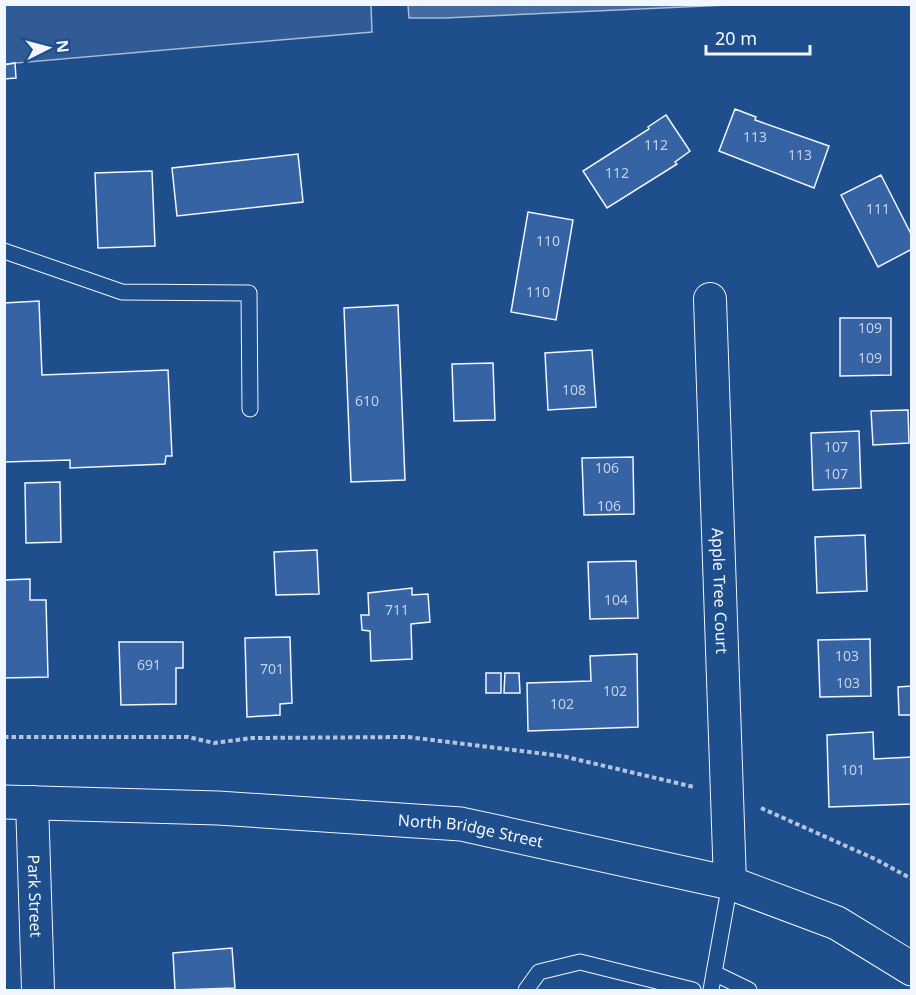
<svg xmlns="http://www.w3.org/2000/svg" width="916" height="995" viewBox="0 0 916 995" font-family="'Noto Sans',sans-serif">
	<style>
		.built { fill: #305b95; stroke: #a8bbd7; stroke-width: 1.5 }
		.water { fill: #446ba0; stroke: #a8bbd7; stroke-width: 1.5 }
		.building { fill: #3563a3; stroke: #f2f6ff; stroke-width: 1.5 }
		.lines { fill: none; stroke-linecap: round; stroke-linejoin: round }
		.lane-casing { stroke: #f2f6ff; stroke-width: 17 }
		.street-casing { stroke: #f2f6ff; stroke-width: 34 }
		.highway-casing { stroke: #f2f6ff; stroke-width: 35 }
		.path { stroke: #b3c4dc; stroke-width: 4; stroke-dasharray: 4.5 3; stroke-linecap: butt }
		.lane { stroke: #1f4e8c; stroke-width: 15 }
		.street { stroke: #1f4e8c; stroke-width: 32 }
		.highway { stroke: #1f4e8c; stroke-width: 33 }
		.labels { text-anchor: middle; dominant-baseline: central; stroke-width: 4.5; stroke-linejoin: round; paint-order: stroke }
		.number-label { font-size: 14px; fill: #c3d1e8 }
		.street-label { font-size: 16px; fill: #f2f6ff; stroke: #1f4e8c }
	</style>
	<rect width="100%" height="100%" fill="#1f4e8c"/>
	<path class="built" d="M 5,4 L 371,5 L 372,32 L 5,64 Z"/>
	<path class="water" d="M 408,5 L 408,4 L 727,5 L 445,18 L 409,18 Z"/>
	<path class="building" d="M 15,63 L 16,78 L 4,79 L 4,65 Z
		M 735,109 L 756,117 L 755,120 L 829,146 L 814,188 L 719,151 Z
		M 666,115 L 690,151 L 675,162 L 677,164 L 607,208 L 583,171 L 649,129 L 648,127 Z
		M 298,154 L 303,202 L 177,216 L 172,168 Z
		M 152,171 L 155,246 L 98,248 L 95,173 Z
		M 881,175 L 912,236 L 912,249 L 878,267 L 841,195 Z
		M 528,212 L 573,220 L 556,320 L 511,312 Z
		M 39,301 L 42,375 L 168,370 L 172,456 L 166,456 L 165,464 L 70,468 L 70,460 L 4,462 L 4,303 Z
		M 398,305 L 405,480 L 351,482 L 344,308 Z
		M 840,318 L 891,318 L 891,375 L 840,376 Z
		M 592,350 L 596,407 L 548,410 L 545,353 Z
		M 493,363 L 495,420 L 454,421 L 452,364 Z
		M 908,410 L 909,443 L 873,445 L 871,411 Z
		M 859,431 L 861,488 L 813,490 L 811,433 Z
		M 633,457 L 634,514 L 584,515 L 582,458 Z
		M 60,482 L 61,542 L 26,543 L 25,483 Z
		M 865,535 L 867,591 L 817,593 L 815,537 Z
		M 317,550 L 319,594 L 276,595 L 274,552 Z
		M 636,561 L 638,618 L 590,619 L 588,562 Z
		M 30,579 L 30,600 L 46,600 L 48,677 L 4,678 L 4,580 Z
		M 412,588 L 412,595 L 428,594 L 430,622 L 411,624 L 412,659 L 371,661 L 370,631 L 362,630 L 361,615 L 369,615 L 368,593 Z
		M 290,637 L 292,703 L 280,704 L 280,715 L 247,717 L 245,638 Z
		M 870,639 L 871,696 L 820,697 L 818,640 Z
		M 119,642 L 183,642 L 183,668 L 176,668 L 176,704 L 121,705 Z
		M 637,654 L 638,727 L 528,731 L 527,683 L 591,681 L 590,656 Z
		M 486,673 L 501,673 L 501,693 L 486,693 Z
		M 505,673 L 519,673 L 520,693 L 504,693 Z
		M 912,686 L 912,715 L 899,715 L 898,687 Z
		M 873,732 L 874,759 L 912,757 L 912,804 L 829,807 L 827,735 Z
		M 232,948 L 235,988 L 175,990 L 173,953 Z"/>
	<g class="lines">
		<defs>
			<path id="lane" d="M 4,251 L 122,292 L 249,293 L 250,409
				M 714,973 L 749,990
				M 526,990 L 539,972 L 580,962 L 693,990
				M 711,990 L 730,883"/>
			<g id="street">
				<path id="s1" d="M 710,299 L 730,883"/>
				<path id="s2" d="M 32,802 L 38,990"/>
			</g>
			<g id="highway">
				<path id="s3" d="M 4,802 L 218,808 L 461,824 L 730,883 L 837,923 L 912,969"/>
			</g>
		</defs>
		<use href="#lane" class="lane-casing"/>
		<use href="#street" class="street-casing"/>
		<use href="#highway" class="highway-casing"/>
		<path class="path" d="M 4,737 L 188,737 L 214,743 L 252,738 L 408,737 L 562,756 L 694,787
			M 761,808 L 875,859 L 912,879"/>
		<use href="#lane" class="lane"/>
		<use href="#street" class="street"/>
		<use href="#highway" class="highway"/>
	</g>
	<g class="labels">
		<g class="number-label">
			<text x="755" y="136">113</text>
			<text x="656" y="144">112</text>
			<text x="800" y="154">113</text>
			<text x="617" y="172">112</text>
			<text x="878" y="208">111</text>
			<text x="548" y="240">110</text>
			<text x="538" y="291">110</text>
			<text x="870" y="327">109</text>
			<text x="870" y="357">109</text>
			<text x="574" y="389">108</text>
			<text x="367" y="400">610</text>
			<text x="836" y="446">107</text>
			<text x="607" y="467">106</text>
			<text x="836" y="473">107</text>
			<text x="609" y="505">106</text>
			<text x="616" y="599">104</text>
			<text x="397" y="609">711</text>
			<text x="847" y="655">103</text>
			<text x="149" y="664">691</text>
			<text x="272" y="668">701</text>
			<text x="848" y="682">103</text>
			<text x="615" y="690">102</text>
			<text x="562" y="703">102</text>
			<text x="853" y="769">101</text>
		</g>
		<g class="street-label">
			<text stroke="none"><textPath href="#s1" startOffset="292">Apple Tree Court</textPath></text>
			<text stroke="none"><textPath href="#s3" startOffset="468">North Bridge Street</textPath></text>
			<text stroke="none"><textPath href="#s2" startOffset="94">Park Street</textPath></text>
		</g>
	</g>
	<rect width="916" height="995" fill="none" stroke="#f2f6ff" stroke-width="12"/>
	<g transform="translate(48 48) rotate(84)" stroke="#1f4e8c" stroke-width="4.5" paint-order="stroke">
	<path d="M0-4.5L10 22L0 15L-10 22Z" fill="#f2f6ff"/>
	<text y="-9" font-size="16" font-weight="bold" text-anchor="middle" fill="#f2f6ff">N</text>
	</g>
	<path d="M706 45v9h104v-9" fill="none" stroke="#f2f6ff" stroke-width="3"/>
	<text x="715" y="45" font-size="18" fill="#f2f6ff" stroke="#1f4e8c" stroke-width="4.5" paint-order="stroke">20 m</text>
</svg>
